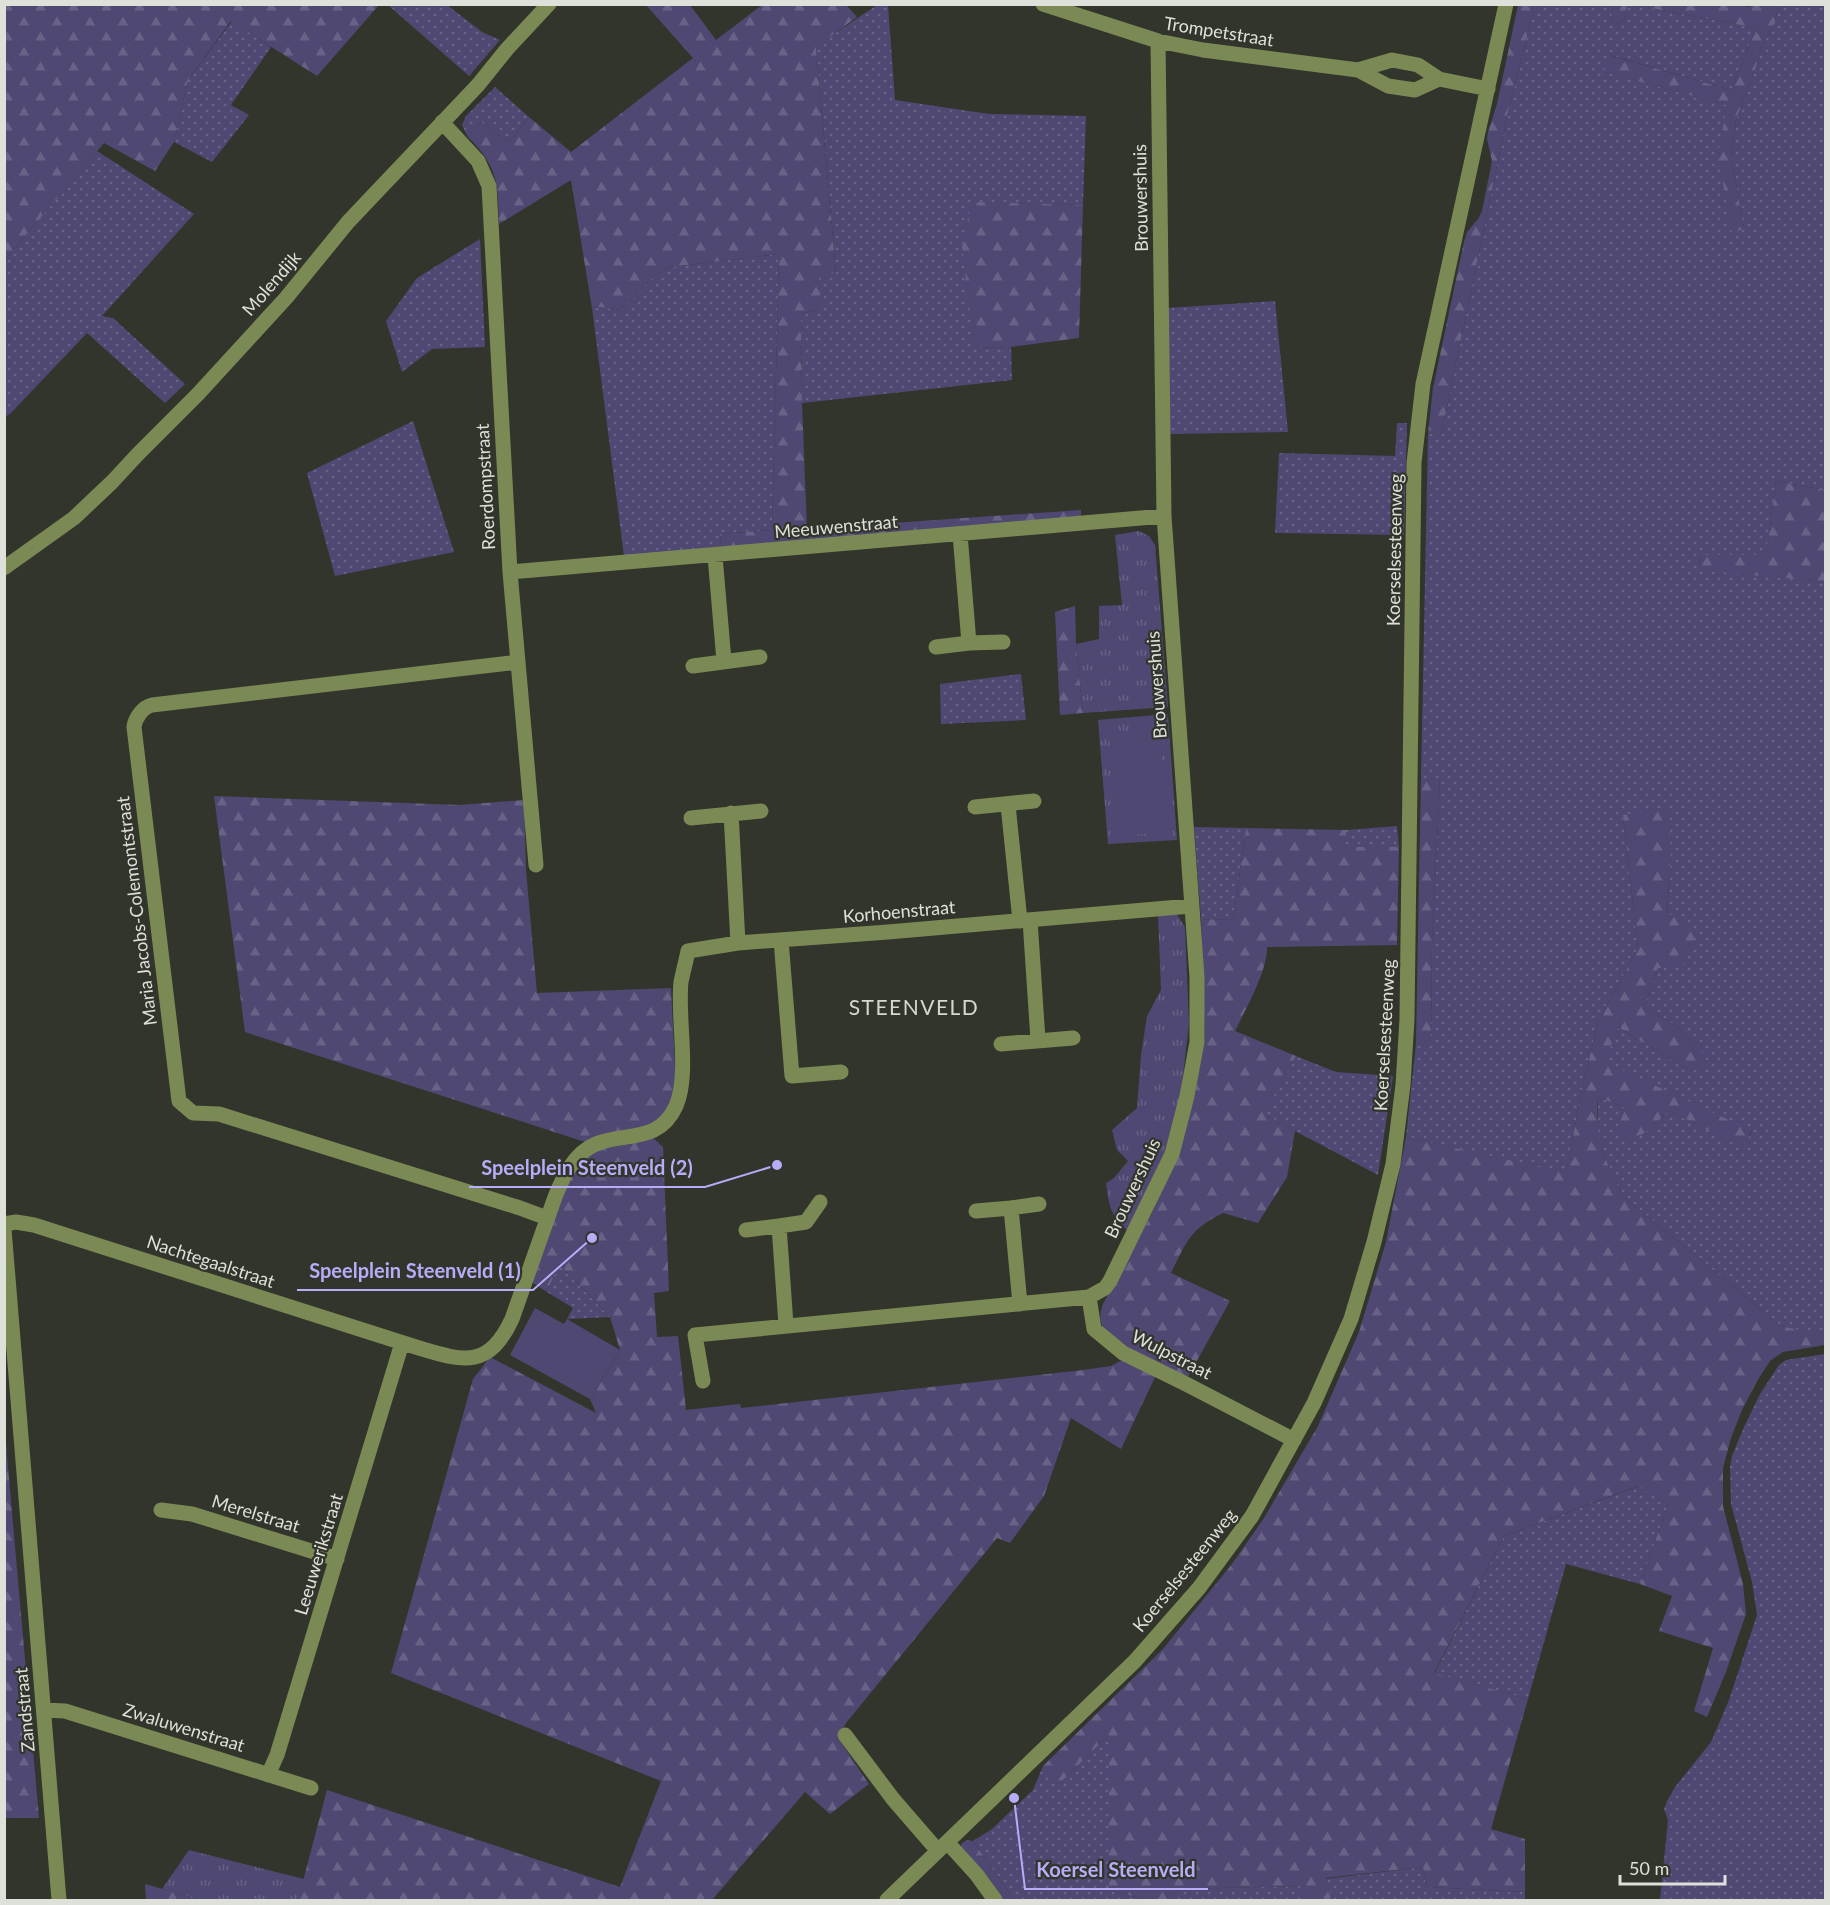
<svg xmlns="http://www.w3.org/2000/svg" width="1830" height="1905" viewBox="0 0 1830 1905" font-family="Lato,sans-serif">
	<style>
		.grass { fill: url(#grass-dots) }
		.forest { fill: url(#forest-firs) }
		.park { fill: url(#park-tufts) }
		.pitch { fill: #4e4873 }
		.lines { fill: none; stroke-linecap: round; stroke-linejoin: round }
		.minor { stroke: #7b8a54; stroke-width: 15 }
		.labels { text-anchor: middle; dominant-baseline: central; stroke-width: 4.5; stroke-linejoin: round; paint-order: stroke }
		.street-label { font-size: 18px; fill: #dee0da; stroke: #32352c }
		.quarter-label { font-size: 21px; letter-spacing: 1.5px; fill: #d4d8cd; stroke: #32352c }
		.leader { fill: none; stroke: #b6acf8; stroke-width: 2 }
		.callout-dot { fill: #b6acf8; stroke: #32352c; stroke-width: 2 }
		.callout-label { font-size: 20px; text-anchor: middle; font-weight: bold; fill: #b6acf8; stroke: #32352c; stroke-width: 4.5; stroke-linejoin: round; paint-order: stroke }
	</style>
	<defs>
		<pattern id="grass-dots" width="8" height="8" patternUnits="userSpaceOnUse" patternTransform="scale(1.5)"><rect width="8" height="8" fill="#4e4873"/><path d="M2 2h.1M6 6h.1" fill="none" stroke="#676286" stroke-width="1.8" stroke-linecap="round"/></pattern>
		<pattern id="forest-firs" width="22" height="20" patternUnits="userSpaceOnUse" patternTransform="scale(1.5)"><rect width="22" height="20" fill="#4e4873"/><path d="M5 1l3.5 6h-7zM16 11l3.5 6h-7z" fill="#676286"/></pattern>
		<pattern id="park-tufts" width="24" height="20" patternUnits="userSpaceOnUse" patternTransform="scale(1.5)"><rect width="24" height="20" fill="#4e4873"/><path d="M3 7l-1-3M5 7V3M7 7l1-3M15 17l-1-3M17 17v-4M19 17l1-3" fill="none" stroke="#676286"/></pattern>
	</defs>
	<rect width="100%" height="100%" fill="#32352c"/>
	<path class="grass" d="M 388,5 L 447,5 L 482,32 L 500,40 L 469,76 Z
		M 877,5 L 888,5 L 895,100 L 989,114 L 1086,116 L 1083,205 L 971,203 L 974,348 L 1011,347 L 1012,380 L 802,403 L 801,313 L 821,310 L 818,274 L 836,272 L 816,46 Z
		M 1535,5 L 1613,5 L 1611,22 L 1623,23 L 1627,5 L 1635,5 L 1756,28 L 1731,90 L 1610,55 L 1605,72 L 1728,105 L 1718,156 L 1744,229 L 1731,156 L 1736,120 L 1756,67 L 1762,45 L 1775,23 L 1778,5 L 1825,5 L 1825,490 L 1776,481 L 1766,556 L 1700,555 L 1699,569 L 1825,582 L 1825,1333 L 1813,1334 L 1781,1326 L 1623,1196 L 1612,1175 L 1598,1137 L 1598,1097 L 1626,1108 L 1650,1130 L 1668,1110 L 1742,1146 L 1752,1132 L 1604,1062 L 1618,1027 L 1682,1066 L 1693,1071 L 1697,1046 L 1675,1025 L 1644,1008 L 1658,968 L 1667,914 L 1671,859 L 1623,815 L 1638,948 L 1598,1022 L 1582,1089 L 1566,1174 L 1406,1137 L 1416,1043 L 1431,1043 L 1432,944 L 1440,778 L 1421,778 L 1428,433 L 1441,436 L 1508,112 Z
		M 232,21 L 271,47 L 231,105 L 249,115 L 212,162 L 174,142 L 188,80 Z
		M 495,87 L 529,117 L 509,142 L 481,122 L 468,137 L 462,125 L 466,116 Z
		M 97,151 L 194,214 L 102,316 L 113,318 L 185,384 L 165,403 L 87,333 L 11,413 L 5,417 L 5,260 Z
		M 480,239 L 485,347 L 432,349 L 402,372 L 386,321 L 417,278 Z
		M 779,254 L 772,530 L 720,534 L 721,547 L 624,556 L 592,308 L 600,307 L 621,310 L 655,275 L 671,267 Z
		M 1275,301 L 1288,432 L 1170,434 L 1167,308 Z
		M 413,421 L 454,552 L 335,576 L 307,473 Z
		M 1397,423 L 1407,423 L 1404,535 L 1275,533 L 1279,453 L 1395,456 Z
		M 1021,674 L 1026,720 L 941,724 L 940,684 Z
		M 1397,826 L 1399,847 L 1346,847 L 1346,830 Z
		M 1194,827 L 1246,828 L 1233,920 L 1201,919 Z
		M 1296,1056 L 1336,1072 L 1393,1076 L 1378,1175 L 1263,1114 Z
		M 559,1264 L 610,1317 L 567,1319 L 573,1308 L 547,1292 Z
		M 1825,1354 L 1825,1900 L 1660,1900 L 1668,1820 L 1664,1809 L 1667,1801 L 1675,1787 L 1711,1742 L 1729,1700 L 1757,1615 L 1752,1582 L 1731,1504 L 1730,1467 L 1732,1456 L 1744,1427 L 1760,1394 L 1779,1365 L 1786,1360 Z
		M 1639,1486 L 1668,1505 L 1640,1584 L 1566,1564 L 1528,1699 L 1434,1674 L 1504,1536 Z
		M 1109,1735 L 1109,1890 L 1148,1900 L 1014,1900 L 973,1841 L 992,1829 L 1033,1790 L 1043,1766 L 1059,1784 Z
		M 1423,1867 L 1426,1887 L 1525,1892 L 1525,1900 L 1331,1900 L 1325,1879 Z
		M 1301,1886 L 1307,1900 L 1166,1900 L 1180,1889 Z"/>
	<path class="forest" d="M 5,4 L 379,4 L 379,5 L 317,76 L 231,21 L 188,80 L 174,142 L 155,171 L 104,143 L 5,260 Z
		M 1733,4 L 1750,7 L 1751,5 L 1778,5 L 1775,23 L 1762,45 L 1756,67 L 1736,120 L 1731,156 L 1744,229 L 1732,233 L 1718,156 L 1727,105 L 1604,72 L 1609,55 L 1731,90 L 1756,28 L 1635,5 Z
		M 646,5 L 690,5 L 716,40 L 762,5 L 846,5 L 857,17 L 816,47 L 836,273 L 818,275 L 822,310 L 801,313 L 802,403 L 807,529 L 1081,510 L 1081,518 L 721,547 L 720,534 L 772,530 L 779,254 L 671,267 L 655,275 L 621,310 L 600,307 L 592,308 L 571,180 L 499,224 C 498,184 498,166 468,137 L 481,122 L 509,142 L 529,117 L 571,152 L 693,58 Z
		M 1518,5 L 1535,5 L 1508,112 L 1441,436 L 1428,433 L 1433,388 L 1464,242 L 1467,232 L 1478,219 L 1482,211 L 1492,161 L 1487,139 L 1488,132 L 1497,104 Z
		M 1613,5 L 1627,5 L 1623,23 L 1611,22 Z
		M 971,202 L 1083,205 L 1079,338 L 1011,347 L 974,348 L 962,247 Z
		M 1776,481 L 1825,490 L 1825,582 L 1699,570 L 1700,555 L 1766,555 Z
		M 1075,606 L 1076,644 L 1083,713 L 1060,715 L 1055,612 Z
		M 1421,778 L 1440,778 L 1432,944 L 1431,1043 L 1416,1043 Z
		M 214,796 L 459,805 L 524,800 L 526,870 L 537,993 L 671,988 L 676,1085 C 673,1098 669,1110 659,1119 C 647,1131 603,1138 585,1142 L 245,1032 Z
		M 1669,808 L 1671,859 L 1667,913 C 1673,916 1684,918 1689,923 C 1702,935 1687,956 1681,968 L 1658,968 L 1644,1008 L 1675,1025 L 1697,1046 L 1710,1065 L 1693,1071 L 1682,1066 L 1618,1027 L 1605,1062 L 1752,1131 L 1742,1147 L 1668,1110 L 1650,1130 L 1630,1140 L 1623,1137 L 1617,1128 L 1626,1108 L 1598,1097 C 1595,1136 1605,1162 1623,1196 L 1781,1326 L 1813,1333 L 1826,1333 L 1825,1345 L 1783,1352 L 1770,1361 L 1757,1381 L 1742,1410 L 1731,1438 L 1723,1468 L 1723,1506 L 1743,1584 L 1746,1614 L 1726,1672 L 1707,1717 L 1694,1711 L 1713,1648 L 1659,1631 L 1672,1596 L 1640,1584 L 1668,1505 L 1638,1486 L 1504,1536 L 1434,1673 L 1528,1699 L 1491,1829 L 1525,1839 L 1525,1892 L 1426,1887 L 1423,1867 L 1326,1878 L 1331,1900 L 1307,1900 L 1300,1886 L 1180,1889 L 1166,1900 L 1148,1900 L 1109,1890 L 1109,1735 L 1058,1785 L 1043,1766 L 1163,1649 L 1232,1564 L 1264,1518 L 1318,1426 L 1359,1332 L 1386,1242 L 1406,1137 L 1566,1173 L 1582,1089 L 1598,1022 L 1638,948 L 1623,815 Z
		M 1246,828 L 1346,830 L 1346,847 L 1399,847 L 1397,945 L 1267,947 C 1268,969 1246,1009 1235,1031 L 1296,1056 L 1264,1114 L 1295,1131 L 1287,1177 L 1258,1223 L 1223,1213 C 1189,1230 1187,1241 1171,1273 L 1230,1301 L 1188,1377 C 1169,1368 1112,1344 1103,1327 C 1099,1320 1100,1312 1103,1304 L 1151,1215 L 1164,1185 L 1194,1099 L 1205,1038 L 1201,919 L 1233,920 Z
		M 651,1136 L 663,1147 L 669,1291 L 654,1293 L 657,1337 L 678,1336 L 686,1410 L 740,1404 L 741,1408 L 1083,1370 L 1111,1366 L 1124,1359 L 1156,1375 L 1121,1449 L 1071,1418 L 1044,1496 L 1010,1543 L 997,1538 L 846,1723 L 838,1738 L 869,1784 L 830,1814 L 805,1792 L 712,1900 L 298,1900 L 327,1790 L 620,1887 L 661,1781 L 391,1673 L 473,1379 L 490,1357 L 596,1413 L 590,1399 L 620,1350 L 610,1317 L 559,1264 L 547,1292 L 530,1281 L 573,1169 L 596,1150 Z
		M 5,1433 L 39,1818 L 5,1818 Z
		M 967,1840 L 973,1841 L 1014,1900 L 1003,1900 L 986,1874 L 961,1849 L 961,1844 Z
		M 145,1884 L 201,1900 L 146,1900 Z"/>
	<path class="park" d="M 1139,531 L 1149,536 L 1155,545 L 1168,707 L 1083,713 L 1076,644 L 1099,639 L 1099,606 L 1122,605 L 1115,535 Z
		M 1168,714 L 1177,840 L 1108,844 L 1098,720 Z
		M 1176,913 L 1185,927 L 1189,1024 L 1181,1092 L 1164,1154 L 1127,1230 C 1110,1215 1109,1205 1106,1183 L 1114,1178 L 1128,1161 L 1117,1150 L 1112,1130 L 1137,1108 L 1141,1055 L 1147,1016 L 1161,990 L 1158,916 Z
		M 189,1850 L 304,1879 L 298,1900 L 201,1900 L 162,1889 Z"/>
	<path class="pitch" d="M 1160,729 L 1167,832 L 1117,836 L 1109,733 Z
		M 535,1308 L 564,1324 L 567,1319 L 620,1350 L 590,1399 L 510,1355 Z"/>
	<g class="lines">
		<path class="minor" d="M 1043,4 L 1158,41 L 1203,50 L 1358,70 L 1388,86 L 1415,90 L 1439,79
			M 1358,70 L 1392,60 L 1418,65 L 1439,79 L 1488,89
			M 442,122 L 478,161 L 489,186 L 510,572 L 536,865
			M 960,534 L 969,643 L 1003,642
			M 715,556 L 724,661
			M 4,568 L 74,518 L 112,482 L 138,454 L 198,394 L 286,298 L 348,222 L 478,85 L 507,49 L 549,4
			M 510,572 L 1164,516
			M 936,647 L 969,643
			M 518,662 L 152,705 C 143,707 135,718 134,727 L 179,1101 L 193,1113 L 219,1114 L 520,1208 L 547,1218
			M 693,666 L 760,657
			M 1008,805 L 1020,921
			M 975,807 L 1034,801
			M 731,813 L 738,943
			M 691,818 L 761,811
			M 1030,920 L 1038,1040
			M 781,940 L 792,1076 L 841,1072
			M 1001,1044 L 1073,1038
			M 1011,1208 L 1039,1204
			M 976,1211 L 1011,1208 L 1020,1304
			M 4,1224 L 16,1222 L 34,1225 L 419,1348 C 465,1362 489,1368 512,1319 L 555,1197 C 563,1177 574,1153 596,1144 C 624,1132 659,1144 676,1106 C 690,1074 677,1018 681,982 C 683,972 686,961 688,951 L 738,943 L 888,932 L 1191,906
			M 779,1226 L 806,1222 L 820,1202
			M 4,1229 L 59,1900
			M 746,1230 L 779,1226 L 786,1325
			M 1089,1297 L 1105,1288 L 1110,1281 L 1172,1154 L 1187,1096 L 1197,1042 L 1197,977 L 1164,516 L 1158,41
			M 703,1381 L 695,1335 L 1089,1297 L 1094,1329 L 1123,1353 L 1184,1383 L 1294,1440
			M 161,1510 L 192,1514 L 337,1559
			M 44,1710 L 65,1711 L 311,1788
			M 845,1735 L 893,1799 L 938,1851
			M 268,1775 L 277,1755 L 402,1343
			M 947,1842 L 977,1875 L 995,1900
			M 887,1900 L 1135,1661 L 1199,1588 L 1252,1516 L 1314,1403 L 1351,1319 L 1374,1242 L 1393,1164 L 1403,1085 L 1407,1019 L 1414,463 L 1423,384 L 1506,4"/>
	</g>
	<g class="labels">
		<g class="street-label">
			<text transform="translate(1219 31) rotate(9)">Trompetstraat</text>
			<text transform="translate(1140 198) rotate(-91)">Brouwershuis</text>
			<text transform="translate(271 283) rotate(-49)">Molendijk</text>
			<text transform="translate(485 487) rotate(-93)">Roerdompstraat</text>
			<text transform="translate(836 526) rotate(-5)">Meeuwenstraat</text>
			<text transform="translate(1394 550) rotate(-89)">Koerselsesteenweg</text>
			<text transform="translate(1156 685) rotate(-94)">Brouwershuis</text>
			<text transform="translate(136 911) rotate(-97)">Maria Jacobs-Colemontstraat</text>
			<text transform="translate(899 911) rotate(-5)">Korhoenstraat</text>
			<text transform="translate(1384 1035) rotate(-87)">Koerselsesteenweg</text>
			<text transform="translate(1132 1188) rotate(-65)">Brouwershuis</text>
			<text transform="translate(211 1261) rotate(18)">Nachtegaalstraat</text>
			<text transform="translate(1172 1354) rotate(27)">Wulpstraat</text>
			<text transform="translate(256 1513) rotate(17)">Merelstraat</text>
			<text transform="translate(318 1554) rotate(-73)">Leeuwerikstraat</text>
			<text transform="translate(1184 1570) rotate(-51)">Koerselsesteenweg</text>
			<text transform="translate(24 1710) rotate(-95)">Zandstraat</text>
			<text transform="translate(184 1727) rotate(17)">Zwaluwenstraat</text>
		</g>
		<g class="quarter-label">
			<text x="914" y="1006">STEENVELD</text>
		</g>
	</g>
	<path class="leader" d="M777 1165L705 1187H469M592 1238L533 1290H297M1014 1798L1025 1889H1208"/>
	<g class="callout-dot">
		<circle cx="777" cy="1165" r="6"/>
		<circle cx="592" cy="1238" r="6"/>
		<circle cx="1014" cy="1798" r="6"/>
	</g>
	<g class="callout-label">
		<text x="587" y="1175">Speelplein Steenveld (2)</text>
		<text x="415" y="1278">Speelplein Steenveld (1)</text>
		<text x="1116" y="1877">Koersel Steenveld</text>
	</g>
	<rect width="1830" height="1905" fill="none" stroke="#dee0da" stroke-width="12"/>
	<path d="M1620 1875v9h105v-9" fill="none" stroke="#dee0da" stroke-width="3"/>
	<text x="1629" y="1875" font-size="18" fill="#dee0da" stroke="#32352c" stroke-width="4.5" paint-order="stroke">50 m</text>
</svg>
